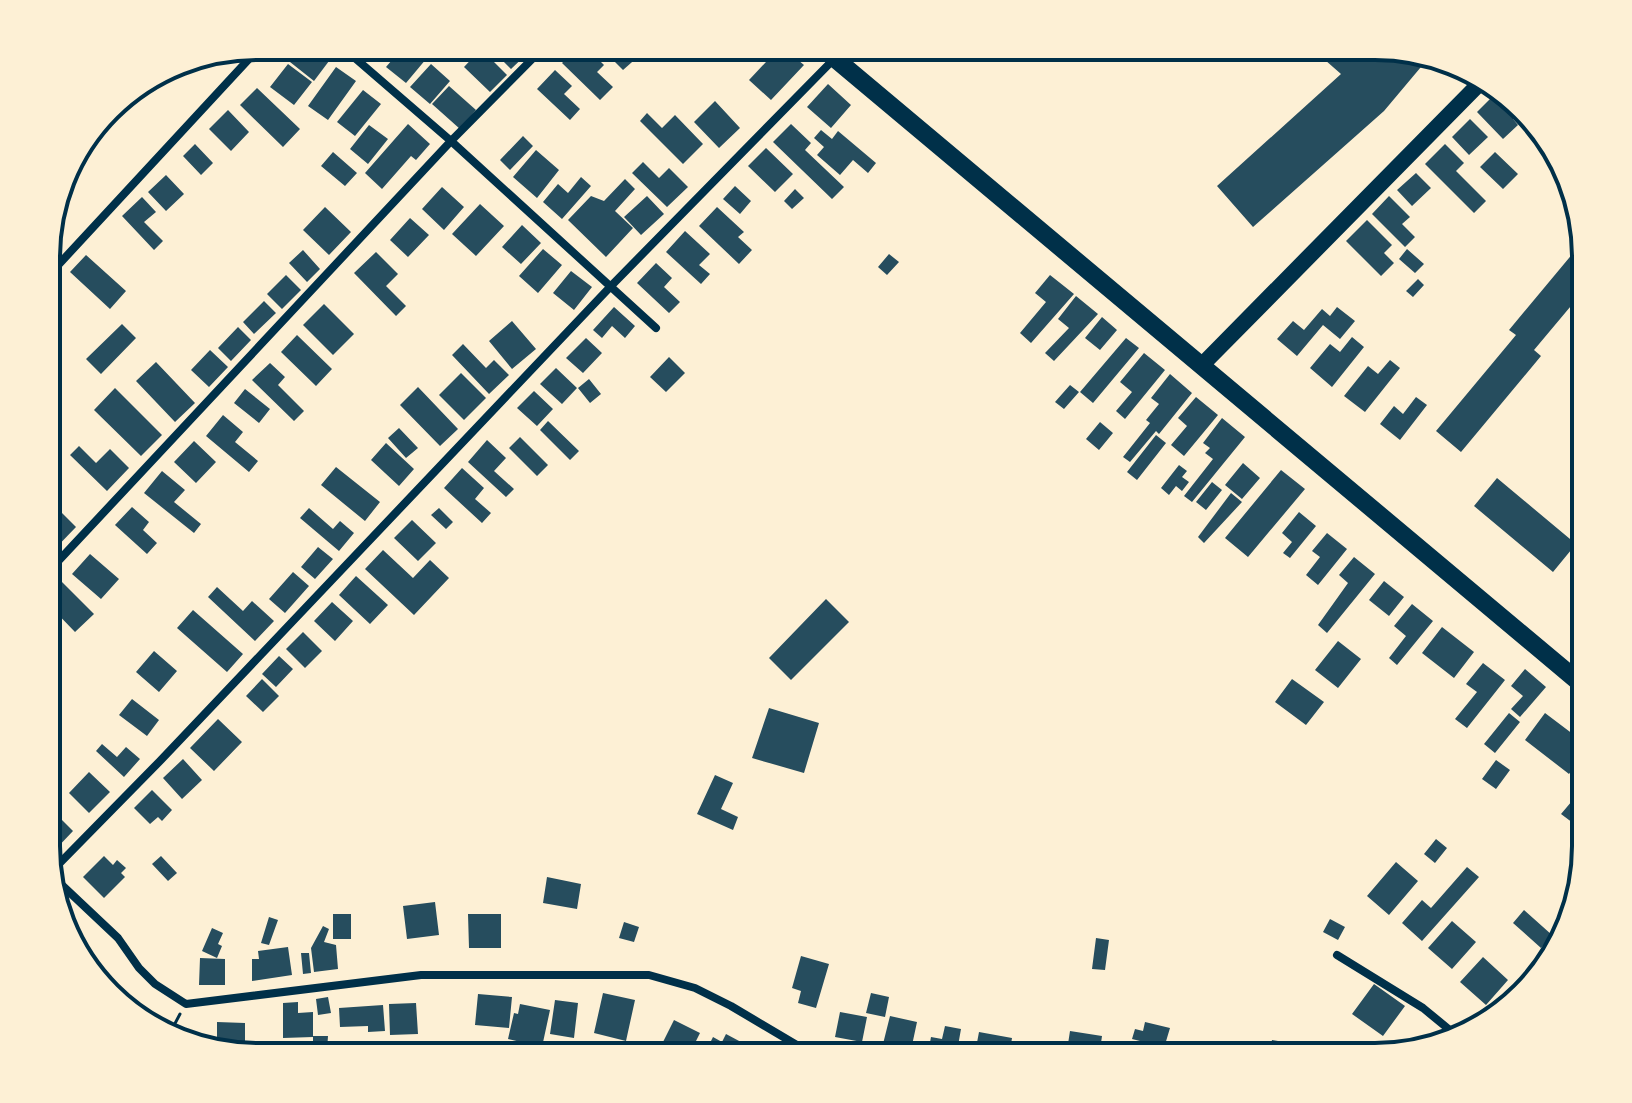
<svg xmlns="http://www.w3.org/2000/svg" width="1632" height="1103" viewBox="0 0 1632 1103" font-family="Montserrat,sans-serif">
	<style>
		.building { fill: #264d5e }
		.lines { fill: none; stroke-linecap: round; stroke-linejoin: round }
		.path { stroke: #003049; stroke-width: 3 }
		.minor { stroke: #003049; stroke-width: 8 }
		.secondary { stroke: #003049; stroke-width: 16 }
		.trunk { stroke: #003049; stroke-width: 18 }
		.rim { fill: none; stroke: #003049; stroke-width: 4 }
	</style>
	<rect width="100%" height="100%" fill="#fdf0d5"/>
	<path class="building" d="M 303,46 L 317,46 L 332,57 L 314,81 L 290,62 Z
		M 364,46 L 394,46 L 381,61 Z
		M 404,46 L 437,46 L 406,83 L 386,67 Z
		M 502,46 L 529,46 L 532,49 L 511,69 L 495,53 Z
		M 579,46 L 585,46 L 604,65 L 597,72 L 613,87 L 600,100 L 562,63 Z
		M 599,46 L 631,46 L 640,55 L 623,70 Z
		M 738,46 L 761,46 L 747,61 L 734,50 Z
		M 781,46 L 804,65 L 771,100 L 749,80 Z
		M 1309,46 L 1376,46 L 1426,61 L 1384,111 L 1253,227 L 1217,186 L 1341,74 Z
		M 481,49 L 507,75 L 490,92 L 464,67 Z
		M 288,64 L 312,82 L 294,105 L 270,87 Z
		M 431,64 L 450,81 L 430,104 L 410,87 Z
		M 336,67 L 356,81 L 328,120 L 308,106 Z
		M 555,70 L 572,86 L 564,94 L 580,109 L 570,120 L 537,89 Z
		M 828,84 L 851,105 L 831,128 L 807,107 Z
		M 449,86 L 476,110 L 460,129 L 432,104 Z
		M 257,88 L 300,129 L 283,147 L 240,105 Z
		M 363,90 L 381,104 L 355,136 L 337,122 Z
		M 1496,93 L 1517,115 L 1513,119 L 1518,125 L 1503,139 L 1477,112 Z
		M 715,101 L 740,128 L 719,148 L 694,122 Z
		M 228,110 L 249,132 L 231,151 L 209,129 Z
		M 647,113 L 662,128 L 675,115 L 703,144 L 683,164 L 640,121 Z
		M 1470,119 L 1488,137 L 1469,155 L 1452,137 Z
		M 408,124 L 430,144 L 416,160 L 411,156 L 382,189 L 365,173 Z
		M 791,124 L 811,143 L 805,150 L 844,187 L 832,199 L 773,142 Z
		M 369,125 L 388,139 L 368,164 L 350,149 Z
		M 821,130 L 832,139 L 838,131 L 876,163 L 868,173 L 853,160 L 840,175 L 817,155 L 824,147 L 814,138 Z
		M 523,136 L 533,146 L 510,170 L 500,160 Z
		M 195,144 L 213,163 L 201,175 L 183,156 Z
		M 1445,144 L 1464,163 L 1456,171 L 1486,201 L 1474,213 L 1425,164 Z
		M 766,148 L 793,174 L 775,192 L 748,166 Z
		M 536,150 L 559,170 L 537,198 L 513,177 Z
		M 333,152 L 357,173 L 345,186 L 321,166 Z
		M 1495,152 L 1518,174 L 1503,189 L 1480,167 Z
		M 643,162 L 659,178 L 669,168 L 688,187 L 667,207 L 632,173 Z
		M 1416,173 L 1431,188 L 1412,206 L 1397,190 Z
		M 166,175 L 184,194 L 166,211 L 148,192 Z
		M 581,177 L 591,186 L 562,219 L 543,202 L 558,184 L 568,193 Z
		M 625,179 L 635,189 L 615,211 L 633,228 L 606,257 L 568,220 L 591,196 L 604,201 Z
		M 735,186 L 751,201 L 740,214 L 723,199 Z
		M 442,187 L 464,207 L 444,230 L 422,209 Z
		M 795,189 L 804,198 L 792,209 L 784,201 Z
		M 647,196 L 664,214 L 641,235 L 624,217 Z
		M 1389,196 L 1410,217 L 1402,224 L 1415,237 L 1405,247 L 1372,214 Z
		M 142,197 L 156,212 L 144,222 L 163,241 L 154,250 L 122,216 Z
		M 480,204 L 504,226 L 476,256 L 452,234 Z
		M 325,207 L 351,232 L 329,255 L 303,230 Z
		M 717,207 L 744,232 L 738,237 L 752,250 L 739,264 L 699,226 Z
		M 410,218 L 429,235 L 408,257 L 390,240 Z
		M 1367,220 L 1392,245 L 1384,253 L 1394,263 L 1381,276 L 1346,241 Z
		M 522,225 L 541,243 L 521,264 L 502,247 Z
		M 685,231 L 710,254 L 699,265 L 710,274 L 701,284 L 666,252 Z
		M 1584,240 L 1586,288 L 1534,350 L 1541,356 L 1461,452 L 1436,431 L 1516,335 L 1509,330 Z
		M 543,249 L 562,265 L 538,293 L 519,276 Z
		M 1407,249 L 1424,264 L 1415,273 L 1399,259 Z
		M 303,250 L 320,269 L 307,282 L 289,263 Z
		M 376,252 L 398,274 L 386,286 L 406,306 L 396,316 L 354,273 Z
		M 889,254 L 899,262 L 887,275 L 878,267 Z
		M 86,255 L 126,291 L 110,309 L 70,272 Z
		M 656,263 L 672,278 L 664,287 L 680,302 L 669,313 L 637,283 Z
		M 571,271 L 592,287 L 574,310 L 553,293 Z
		M 286,275 L 301,290 L 282,309 L 267,294 Z
		M 1050,275 L 1074,294 L 1031,343 L 1020,333 L 1046,302 L 1035,293 Z
		M 1418,279 L 1424,285 L 1413,297 L 1406,291 Z
		M 1076,296 L 1098,314 L 1054,361 L 1045,353 L 1069,328 L 1058,319 Z
		M 264,301 L 276,313 L 254,334 L 243,322 Z
		M 324,304 L 354,334 L 333,355 L 303,325 Z
		M 614,307 L 635,326 L 625,338 L 612,326 L 602,338 L 593,330 Z
		M 1337,307 L 1355,321 L 1340,339 L 1323,325 L 1297,356 L 1277,339 L 1293,321 L 1304,330 L 1322,309 L 1330,316 Z
		M 1102,317 L 1117,330 L 1100,350 L 1085,338 Z
		M 512,321 L 536,349 L 512,369 L 489,341 Z
		M 122,324 L 136,338 L 101,374 L 86,359 Z
		M 238,327 L 251,340 L 231,361 L 218,348 Z
		M 297,335 L 332,369 L 316,386 L 281,352 Z
		M 1352,337 L 1364,347 L 1332,387 L 1310,368 L 1330,344 L 1340,352 Z
		M 586,338 L 602,353 L 583,373 L 566,358 Z
		M 1126,338 L 1139,348 L 1093,403 L 1080,392 Z
		M 463,344 L 486,368 L 494,360 L 509,375 L 489,394 L 452,355 Z
		M 210,350 L 228,367 L 209,387 L 191,370 Z
		M 1144,353 L 1165,370 L 1125,419 L 1116,411 L 1132,392 L 1120,382 Z
		M 669,357 L 685,373 L 666,392 L 650,377 Z
		M 1390,360 L 1400,368 L 1365,412 L 1344,396 L 1368,366 L 1378,374 Z
		M 156,362 L 195,403 L 175,422 L 136,381 Z
		M 270,363 L 285,377 L 278,385 L 304,411 L 294,421 L 252,380 Z
		M 556,368 L 577,388 L 562,404 L 540,384 Z
		M 461,373 L 486,398 L 464,420 L 439,395 Z
		M 1170,374 L 1192,393 L 1159,434 L 1156,431 L 1130,462 L 1123,457 L 1150,423 L 1146,420 L 1159,404 L 1151,398 Z
		M 589,379 L 601,394 L 590,403 L 578,388 Z
		M 1070,385 L 1079,392 L 1064,409 L 1055,402 Z
		M 418,387 L 458,429 L 440,446 L 400,405 Z
		M 115,388 L 162,435 L 141,456 L 94,410 Z
		M 245,389 L 270,409 L 259,423 L 234,403 Z
		M 534,391 L 553,409 L 537,426 L 517,408 Z
		M 1196,397 L 1218,415 L 1184,456 L 1171,445 L 1187,426 L 1178,418 Z
		M 1416,397 L 1427,405 L 1400,440 L 1380,424 L 1394,406 L 1403,414 Z
		M 223,415 L 243,432 L 235,442 L 258,461 L 249,472 L 206,436 Z
		M 1222,418 L 1245,437 L 1192,502 L 1184,496 L 1213,459 L 1205,453 L 1210,448 L 1203,443 Z
		M 548,421 L 579,451 L 570,460 L 540,430 Z
		M 1100,422 L 1113,433 L 1099,450 L 1086,439 Z
		M 399,428 L 418,448 L 406,458 L 388,438 Z
		M 1156,435 L 1166,443 L 1137,480 L 1127,472 Z
		M 520,437 L 548,465 L 537,476 L 509,448 Z
		M 487,440 L 506,458 L 494,471 L 514,489 L 506,497 L 468,462 Z
		M 194,441 L 216,462 L 196,483 L 174,462 Z
		M 386,443 L 414,469 L 399,486 L 371,460 Z
		M 79,446 L 96,463 L 110,449 L 129,468 L 107,491 L 70,455 Z
		M 1243,463 L 1260,478 L 1242,499 L 1225,485 Z
		M 1179,465 L 1187,471 L 1182,477 L 1189,482 L 1182,491 L 1176,486 L 1169,495 L 1161,488 Z
		M 336,467 L 380,502 L 365,521 L 321,485 Z
		M 462,468 L 484,488 L 475,499 L 491,513 L 482,523 L 444,488 Z
		M 1281,470 L 1305,489 L 1248,557 L 1225,538 Z
		M 162,471 L 185,490 L 174,502 L 201,524 L 194,533 L 144,493 Z
		M 1497,478 L 1576,544 L 1553,572 L 1474,506 Z
		M 1212,482 L 1222,490 L 1206,510 L 1196,502 Z
		M 1231,493 L 1242,502 L 1204,543 L 1198,537 Z
		M 54,505 L 76,527 L 48,556 L 48,512 Z
		M 132,507 L 149,522 L 143,530 L 157,543 L 147,554 L 115,525 Z
		M 309,508 L 333,529 L 340,521 L 354,533 L 339,551 L 300,518 Z
		M 439,508 L 453,522 L 446,529 L 431,515 Z
		M 1299,512 L 1316,526 L 1290,558 L 1283,553 L 1292,542 L 1282,533 Z
		M 412,520 L 436,543 L 418,561 L 394,538 Z
		M 1327,533 L 1347,549 L 1318,585 L 1306,575 L 1320,557 L 1312,551 Z
		M 318,547 L 333,559 L 315,579 L 301,567 Z
		M 383,550 L 413,578 L 430,560 L 449,578 L 414,615 L 365,569 Z
		M 90,554 L 119,579 L 101,599 L 72,574 Z
		M 1354,557 L 1375,574 L 1327,633 L 1318,625 L 1348,583 L 1339,575 Z
		M 293,572 L 309,586 L 285,613 L 269,599 Z
		M 356,576 L 388,605 L 370,624 L 339,595 Z
		M 1384,581 L 1404,597 L 1389,616 L 1369,600 Z
		M 62,582 L 94,614 L 75,632 L 48,604 L 48,596 Z
		M 217,587 L 243,611 L 252,601 L 274,621 L 255,641 L 208,597 Z
		M 826,599 L 849,622 L 791,680 L 769,658 Z
		M 332,602 L 353,621 L 335,641 L 314,621 Z
		M 1412,604 L 1433,621 L 1397,665 L 1389,658 L 1406,636 L 1394,626 Z
		M 193,610 L 243,654 L 227,672 L 177,628 Z
		M 1442,627 L 1474,652 L 1454,678 L 1422,653 Z
		M 303,632 L 322,651 L 305,668 L 286,649 Z
		M 48,634 L 61,648 L 48,661 Z
		M 1338,641 L 1361,659 L 1338,688 L 1315,670 Z
		M 154,651 L 177,671 L 159,692 L 136,672 Z
		M 279,656 L 293,669 L 276,687 L 262,674 Z
		M 1483,663 L 1505,680 L 1467,728 L 1455,719 L 1477,692 L 1466,684 Z
		M 1525,669 L 1546,687 L 1520,717 L 1511,709 L 1523,696 L 1511,686 Z
		M 262,679 L 279,696 L 263,712 L 246,696 Z
		M 1292,679 L 1324,702 L 1306,725 L 1275,702 Z
		M 132,699 L 159,720 L 147,736 L 119,715 Z
		M 769,708 L 819,723 L 804,773 L 752,758 Z
		M 1509,713 L 1520,722 L 1495,753 L 1484,744 Z
		M 1545,713 L 1586,744 L 1586,752 L 1569,774 L 1525,740 Z
		M 218,719 L 242,742 L 214,771 L 190,748 Z
		M 102,744 L 117,757 L 126,747 L 140,759 L 124,777 L 96,751 Z
		M 183,759 L 202,780 L 182,799 L 163,778 Z
		M 1496,760 L 1510,770 L 1496,789 L 1482,779 Z
		M 89,772 L 110,792 L 89,813 L 69,793 Z
		M 715,775 L 733,783 L 721,809 L 738,817 L 733,830 L 697,814 Z
		M 1583,788 L 1586,790 L 1586,807 L 1573,823 L 1561,814 Z
		M 152,790 L 172,810 L 162,821 L 158,817 L 150,824 L 134,808 Z
		M 53,811 L 73,831 L 54,851 L 48,844 L 48,816 Z
		M 1436,839 L 1447,848 L 1435,863 L 1424,854 Z
		M 104,856 L 113,865 L 117,860 L 126,868 L 121,873 L 125,877 L 104,898 L 83,877 Z
		M 161,856 L 177,873 L 168,881 L 152,864 Z
		M 1396,862 L 1418,881 L 1389,915 L 1367,896 Z
		M 1467,867 L 1479,877 L 1422,941 L 1402,923 L 1422,900 L 1431,908 Z
		M 547,877 L 581,884 L 577,909 L 543,903 Z
		M 435,902 L 439,935 L 407,939 L 403,906 Z
		M 1524,910 L 1552,935 L 1541,948 L 1513,923 Z
		M 333,914 L 351,914 L 351,939 L 333,939 Z
		M 468,914 L 501,914 L 501,948 L 469,948 Z
		M 269,917 L 278,920 L 269,945 L 261,943 Z
		M 1330,919 L 1345,927 L 1338,940 L 1323,932 Z
		M 1452,921 L 1476,942 L 1452,969 L 1428,948 Z
		M 624,922 L 639,927 L 634,942 L 619,938 Z
		M 323,926 L 329,929 L 324,942 L 336,945 L 338,969 L 314,972 L 311,948 Z
		M 212,928 L 223,933 L 218,944 L 222,946 L 217,958 L 202,951 Z
		M 1096,938 L 1109,940 L 1105,970 L 1092,969 Z
		M 288,947 L 292,975 L 252,981 L 252,959 L 259,959 L 258,951 Z
		M 77,950 L 100,967 L 95,974 L 75,953 Z
		M 301,953 L 309,953 L 311,973 L 303,974 Z
		M 801,956 L 829,964 L 816,1008 L 798,1003 L 801,991 L 792,988 Z
		M 1483,957 L 1508,980 L 1486,1005 L 1460,982 Z
		M 200,958 L 225,959 L 225,985 L 199,985 Z
		M 1374,984 L 1405,1006 L 1383,1036 L 1352,1014 Z
		M 603,993 L 635,1000 L 626,1041 L 594,1033 Z
		M 871,993 L 889,997 L 885,1017 L 866,1013 Z
		M 128,994 L 154,1018 L 148,1024 L 139,1021 L 121,1001 Z
		M 478,994 L 512,997 L 509,1028 L 475,1025 Z
		M 328,997 L 331,1013 L 318,1015 L 316,999 Z
		M 555,1000 L 578,1003 L 574,1038 L 550,1034 Z
		M 298,1002 L 298,1013 L 313,1012 L 313,1036 L 328,1036 L 327,1050 L 313,1050 L 313,1037 L 283,1038 L 283,1003 Z
		M 416,1003 L 418,1034 L 390,1035 L 389,1004 Z
		M 520,1004 L 550,1010 L 542,1047 L 508,1039 L 514,1013 L 518,1014 Z
		M 383,1005 L 385,1031 L 368,1032 L 368,1026 L 340,1027 L 339,1008 Z
		M 840,1012 L 867,1017 L 862,1042 L 835,1037 Z
		M 890,1016 L 917,1022 L 911,1050 L 883,1044 Z
		M 674,1020 L 700,1033 L 688,1057 L 669,1057 L 670,1055 L 659,1050 Z
		M 217,1022 L 245,1023 L 245,1052 L 217,1045 Z
		M 1145,1022 L 1170,1028 L 1164,1048 L 1150,1044 L 1147,1057 L 1136,1057 L 1140,1041 L 1132,1039 L 1135,1029 L 1143,1031 Z
		M 945,1026 L 961,1029 L 956,1057 L 928,1053 L 931,1037 L 942,1039 Z
		M 1070,1031 L 1102,1036 L 1099,1057 L 1066,1057 Z
		M 979,1032 L 1012,1038 L 1009,1057 L 980,1057 L 982,1049 L 976,1048 Z
		M 726,1034 L 741,1042 L 737,1049 L 751,1057 L 703,1057 L 713,1037 L 722,1042 Z
		M 1272,1040 L 1284,1042 L 1281,1057 L 1268,1057 Z
		M 1177,1042 L 1196,1046 L 1194,1057 L 1174,1057 Z
		M 1027,1045 L 1055,1050 L 1053,1057 L 1025,1057 Z"/>
	<g class="lines">
		<path class="path" d="M 171,1031 L 180,1014"/>
		<path class="minor" d="M 341,46 L 451,141 L 656,328
			M 48,276 L 261,46
			M 48,572 L 451,141 L 545,46
			M 48,872 L 118,938 L 139,968 L 155,984 L 186,1004 L 421,975 L 649,975 L 695,988 L 731,1006 L 817,1057
			M 50,873 L 159,762 L 612,285 L 834,59
			M 1337,955 L 1423,1008 L 1457,1036"/>
		<path class="secondary" d="M 1201,366 L 1484,79"/>
		<path class="trunk" d="M 820,46 L 1586,688"/>
	</g>
	<path d="M0 0H1632V1103H0ZM257 60H1375A197 197 0 0 1 1572 257V846A197 197 0 0 1 1375 1043H257A197 197 0 0 1 60 846V257A197 197 0 0 1 257 60Z" fill="#fdf0d5" fill-rule="evenodd"/>
	<path class="rim" d="M257 60H1375A197 197 0 0 1 1572 257V846A197 197 0 0 1 1375 1043H257A197 197 0 0 1 60 846V257A197 197 0 0 1 257 60Z"/>
</svg>
